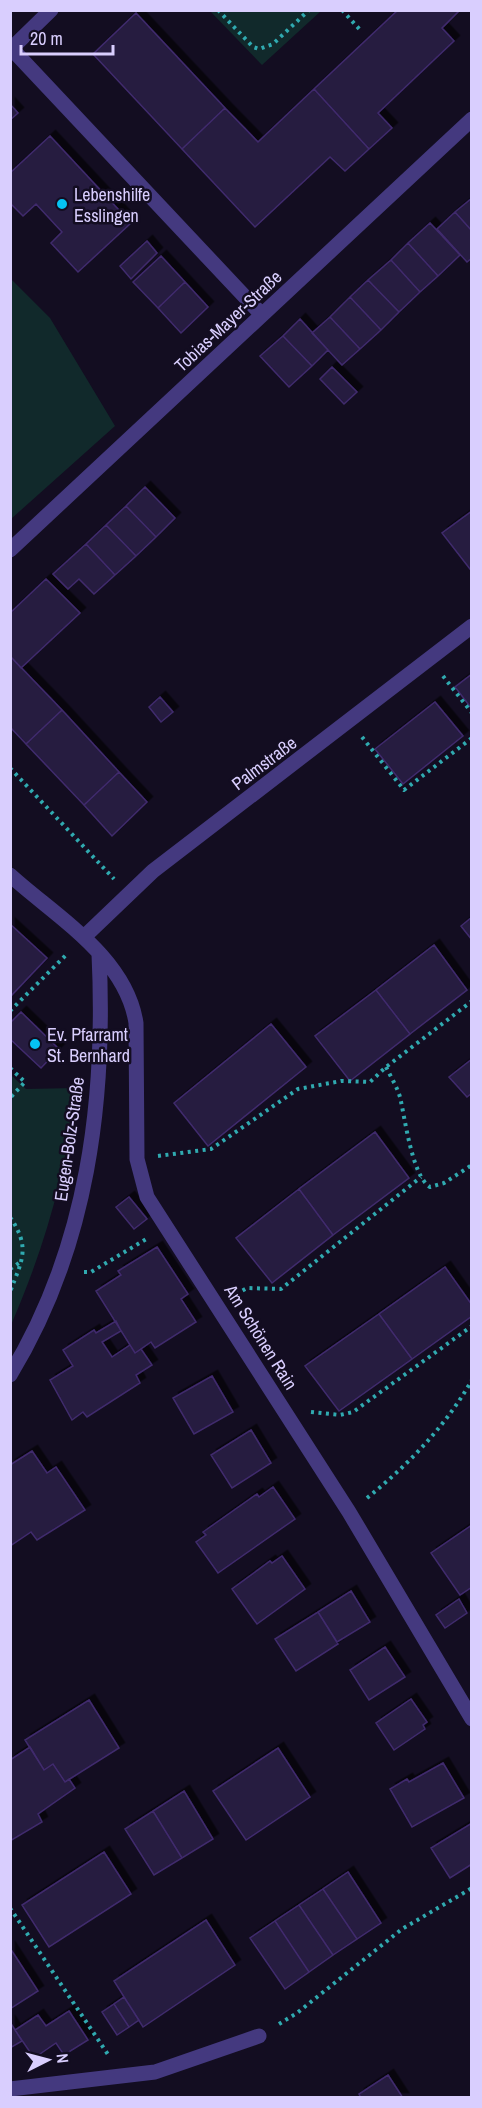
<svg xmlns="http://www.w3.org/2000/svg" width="482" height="2108" viewBox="0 0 482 2108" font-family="'Archivo Narrow',sans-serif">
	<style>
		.green { fill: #11292b }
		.building { fill: #261a41; stroke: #402c6d; stroke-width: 1.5; filter: url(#shadow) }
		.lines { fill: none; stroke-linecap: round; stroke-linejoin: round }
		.path { stroke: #30aab0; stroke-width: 4; stroke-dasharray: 3 4.5; stroke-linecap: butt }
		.minor { stroke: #44397f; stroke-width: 15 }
		.poi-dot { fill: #05c2f3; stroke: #130d21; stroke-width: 2 }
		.labels { text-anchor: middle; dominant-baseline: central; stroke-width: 5; stroke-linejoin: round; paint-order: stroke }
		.poi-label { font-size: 18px; fill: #d9cefe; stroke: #130d21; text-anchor: start }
		.street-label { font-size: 18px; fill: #d9cefe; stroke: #130d21 }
	</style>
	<defs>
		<filter id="shadow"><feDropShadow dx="5.5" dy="-5.5" stdDeviation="0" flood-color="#0009"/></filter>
	</defs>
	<rect width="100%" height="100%" fill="#130d21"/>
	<path class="green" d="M 210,11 L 321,11 L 262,65 Z
		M 11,279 L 50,318 L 115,426 L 11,519 Z
		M 11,1075 L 26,1089 L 76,1088 C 67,1171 44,1249 11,1325 Z"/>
	<path class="building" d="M 398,10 L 460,10 L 442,28 L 454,41 L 378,113 L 392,128 L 369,149 L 314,89 Z
		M 136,13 L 225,108 L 182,149 L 93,54 Z
		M 314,89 L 369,149 L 345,171 L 330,157 L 255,227 L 182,149 L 225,108 L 258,142 Z
		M 10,104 L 18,113 L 10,120 Z
		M 50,136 L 131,223 L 78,272 L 51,243 L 62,232 L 36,204 L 23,216 L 10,203 L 10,173 Z
		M 472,198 L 472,231 L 455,212 Z
		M 455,212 L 472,231 L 472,258 L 467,262 L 437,229 Z
		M 430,223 L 460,255 L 438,276 L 408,243 Z
		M 147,241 L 157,253 L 131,279 L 120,266 Z
		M 408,243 L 438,276 L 420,292 L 391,260 Z
		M 161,256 L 185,282 L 158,308 L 133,282 Z
		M 391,260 L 420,292 L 399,312 L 368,280 Z
		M 368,280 L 399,312 L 381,330 L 350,297 Z
		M 185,282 L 208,307 L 181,333 L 158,308 Z
		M 350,297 L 381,330 L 360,349 L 330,317 Z
		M 330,317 L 360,349 L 342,365 L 312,333 Z
		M 300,319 L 328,350 L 312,366 L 283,336 Z
		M 283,336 L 312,366 L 289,387 L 260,356 Z
		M 332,367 L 357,392 L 344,404 L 320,379 Z
		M 145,487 L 175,518 L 156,537 L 126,506 Z
		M 126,506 L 156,537 L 136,556 L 106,525 Z
		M 472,511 L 472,568 L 470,569 L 442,533 Z
		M 106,525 L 136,556 L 115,575 L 86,544 Z
		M 86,544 L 115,575 L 94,594 L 79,579 L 68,589 L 53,574 Z
		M 46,579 L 80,613 L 21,668 L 10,656 L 10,613 Z
		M 10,656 L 62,710 L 26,744 L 10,727 Z
		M 472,674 L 472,709 L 455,687 Z
		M 160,697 L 173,712 L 161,722 L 149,707 Z
		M 435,702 L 463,736 L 403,784 L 375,749 Z
		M 62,710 L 119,772 L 84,805 L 26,744 Z
		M 119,772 L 147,802 L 112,836 L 84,805 Z
		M 472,917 L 472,940 L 461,926 Z
		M 10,924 L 47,958 L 10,997 Z
		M 434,945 L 467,990 L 410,1034 L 376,990 Z
		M 376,990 L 410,1034 L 350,1081 L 315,1036 Z
		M 21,1012 L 59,1049 L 41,1068 L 10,1039 L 10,1023 Z
		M 271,1024 L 306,1067 L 208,1146 L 174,1103 Z
		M 472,1059 L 472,1093 L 467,1097 L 449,1077 Z
		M 375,1132 L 409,1178 L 333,1235 L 299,1189 Z
		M 299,1189 L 333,1235 L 272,1283 L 236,1238 Z
		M 129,1197 L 147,1219 L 134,1229 L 116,1207 Z
		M 157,1247 L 188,1294 L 181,1299 L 196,1322 L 155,1348 L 151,1342 L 135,1353 L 96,1291 L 121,1275 L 118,1271 Z
		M 445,1267 L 472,1305 L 472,1316 L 412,1359 L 379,1314 Z
		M 379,1314 L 412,1359 L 339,1411 L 305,1366 Z
		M 116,1321 L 121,1331 L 102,1342 L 112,1357 L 130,1345 L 135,1353 L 141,1349 L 152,1365 L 136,1375 L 140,1383 L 87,1417 L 83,1412 L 72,1420 L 50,1380 L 73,1366 L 63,1350 L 94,1330 L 96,1333 Z
		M 212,1376 L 233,1412 L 194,1434 L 173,1398 Z
		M 251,1430 L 271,1463 L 232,1488 L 211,1455 Z
		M 32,1451 L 47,1473 L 56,1467 L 85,1510 L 37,1540 L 31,1532 L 10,1546 L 10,1465 Z
		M 273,1487 L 295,1519 L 218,1573 L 196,1542 L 206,1535 L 203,1532 L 257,1494 L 259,1497 Z
		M 472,1525 L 472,1587 L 460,1595 L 431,1553 Z
		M 282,1556 L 305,1589 L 257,1624 L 232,1589 L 270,1561 L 272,1563 Z
		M 351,1591 L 370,1622 L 337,1642 L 318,1612 Z
		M 459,1599 L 467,1613 L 445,1628 L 436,1615 Z
		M 318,1612 L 338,1644 L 296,1671 L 275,1639 Z
		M 385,1647 L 405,1677 L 369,1700 L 350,1670 Z
		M 411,1699 L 427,1722 L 423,1725 L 425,1729 L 394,1750 L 376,1723 Z
		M 89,1700 L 119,1748 L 65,1782 L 53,1764 L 44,1770 L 25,1740 Z
		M 30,1747 L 44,1770 L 53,1764 L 65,1782 L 69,1779 L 75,1788 L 38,1814 L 42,1822 L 10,1841 L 10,1760 Z
		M 278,1748 L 310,1797 L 246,1840 L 213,1791 Z
		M 443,1763 L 464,1798 L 412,1827 L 390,1789 L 407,1779 L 409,1782 Z
		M 184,1791 L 213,1839 L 182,1858 L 153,1811 Z
		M 153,1811 L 182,1858 L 154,1875 L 125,1829 Z
		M 472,1823 L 472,1864 L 450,1878 L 431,1848 Z
		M 104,1852 L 131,1894 L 49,1947 L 22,1905 Z
		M 348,1872 L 381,1923 L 357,1939 L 323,1889 Z
		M 323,1889 L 357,1939 L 333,1955 L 299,1905 Z
		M 299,1905 L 333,1955 L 309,1972 L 275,1921 Z
		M 206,1920 L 235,1965 L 143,2027 L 114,1981 Z
		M 275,1921 L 309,1972 L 285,1989 L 250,1938 Z
		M 10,1948 L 38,1991 L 10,2009 Z
		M 124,1997 L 139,2020 L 129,2027 L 114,2004 Z
		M 114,2004 L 129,2027 L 117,2035 L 102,2012 Z
		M 69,2011 L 88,2040 L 64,2055 L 56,2043 L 34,2058 L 15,2030 L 38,2015 L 46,2026 Z
		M 10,2022 L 22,2041 L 10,2048 Z
		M 388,2075 L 403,2098 L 361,2098 L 359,2094 Z"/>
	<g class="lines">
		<path class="path" d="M 218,10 L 253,47 L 259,49 L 273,44 L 309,10
			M 342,10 L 362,32
			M 443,676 L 472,713
			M 362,737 L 404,790 L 472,738
			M 10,768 L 114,879
			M 10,1011 L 67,954
			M 386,1067 C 391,1077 397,1087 400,1097 C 405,1118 412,1176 430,1187 L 444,1183 L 472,1165
			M 10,1068 L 25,1082 L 10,1098
			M 158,1156 L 211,1149 L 298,1089 L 341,1081 L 370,1082 L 386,1067 L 472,1001
			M 10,1217 C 31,1248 22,1260 10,1292
			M 10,1269 L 22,1261
			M 84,1272 L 91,1272 L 148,1238
			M 236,1294 L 247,1288 L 281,1289 L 421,1177
			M 311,1412 L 340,1415 L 353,1412 L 472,1326
			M 367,1498 C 408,1465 445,1427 472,1380
			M 10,1908 L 109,2056
			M 279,2024 L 297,2013 L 402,1929 L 472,1888"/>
		<path class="minor" d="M 10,47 L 262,315
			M 12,48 L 51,10
			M 10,550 L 472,119
			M 10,875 C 55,916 126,957 136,1023 L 137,1159 L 147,1197 L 349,1512 L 472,1719
			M 85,936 L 153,871 L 472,626
			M 10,1375 C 88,1247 106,1100 99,954
			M 10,2089 L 155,2072 L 259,2036"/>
	</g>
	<g class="poi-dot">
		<circle cx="62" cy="204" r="6"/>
		<circle cx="35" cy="1044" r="6"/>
	</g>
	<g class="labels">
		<g class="poi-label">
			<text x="74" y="194">Lebenshilfe<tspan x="74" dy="21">Esslingen</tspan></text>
			<text x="47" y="1034">Ev. Pfarramt<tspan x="47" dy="21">St. Bernhard</tspan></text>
		</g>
		<g class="street-label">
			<text transform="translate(228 321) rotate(-43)">Tobias-Mayer-Straße</text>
			<text transform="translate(264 763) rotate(-37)">Palmstraße</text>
			<text transform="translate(69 1139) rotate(-82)">Eugen-Bolz-Straße</text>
			<text transform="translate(261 1337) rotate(58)">Am Schönen Rain</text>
		</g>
	</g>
	<rect width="482" height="2108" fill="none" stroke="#d9cefe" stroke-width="24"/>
	<g transform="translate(48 2060) rotate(84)" stroke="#130d21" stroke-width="4.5" paint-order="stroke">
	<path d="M0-4.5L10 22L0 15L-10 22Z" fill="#d9cefe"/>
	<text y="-9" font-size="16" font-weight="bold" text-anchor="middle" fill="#d9cefe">N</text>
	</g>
	<path d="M21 45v9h92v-9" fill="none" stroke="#d9cefe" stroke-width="3"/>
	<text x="30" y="45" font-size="18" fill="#d9cefe" stroke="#130d21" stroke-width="4.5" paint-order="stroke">20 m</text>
</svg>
